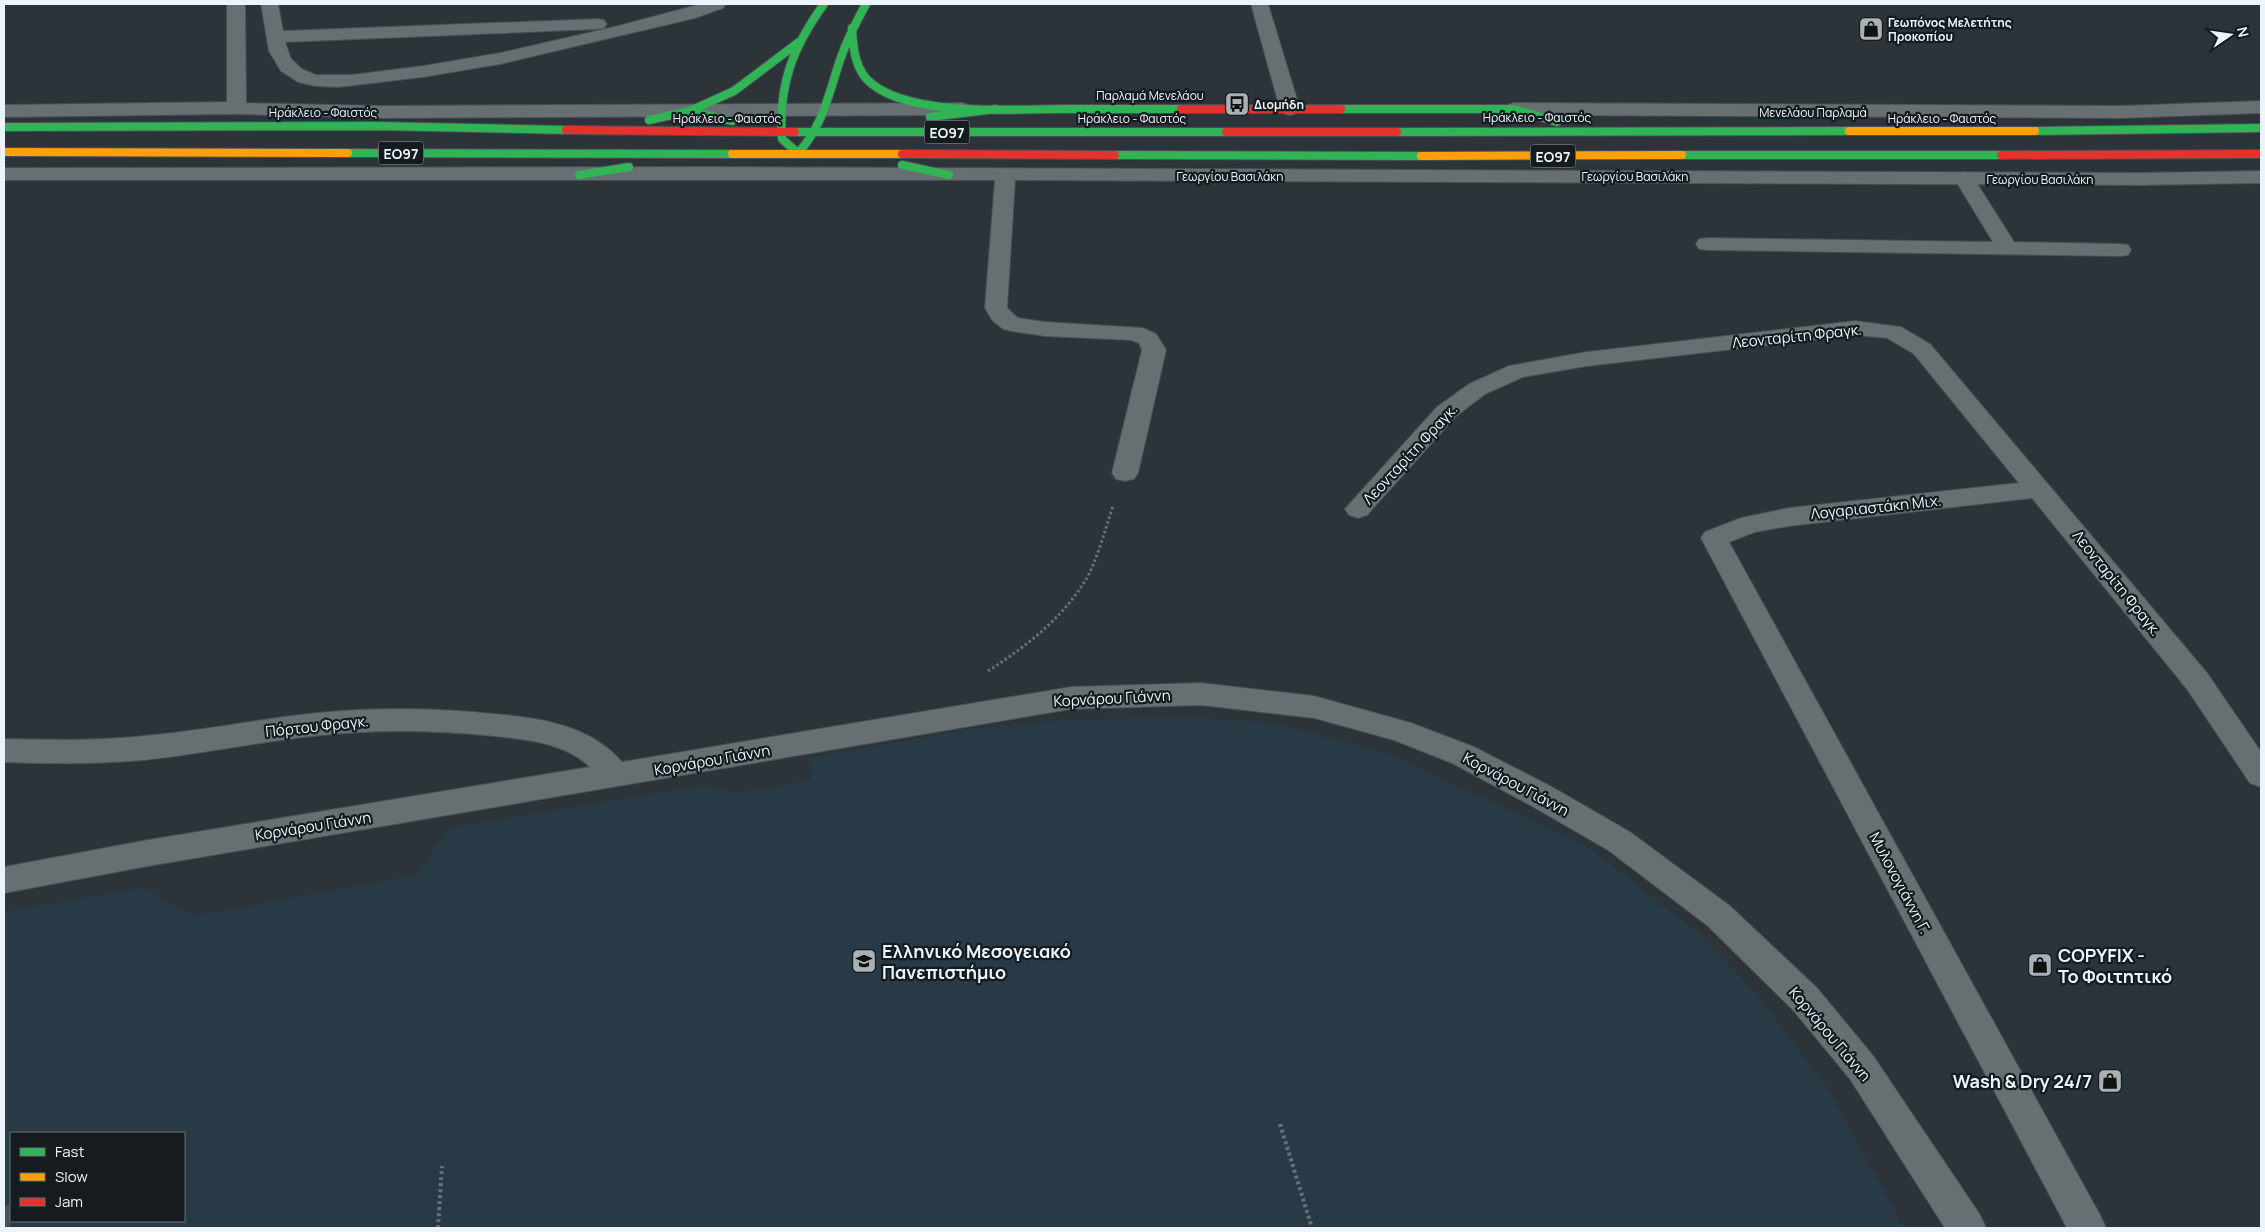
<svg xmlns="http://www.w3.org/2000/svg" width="2265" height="1232" viewBox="0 0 2265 1232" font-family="Manrope,sans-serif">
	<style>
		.built { fill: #283a46; fill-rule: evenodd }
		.building { fill: #4a4f54 }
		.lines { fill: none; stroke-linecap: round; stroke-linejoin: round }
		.lane-casing { stroke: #494f54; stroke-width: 2 }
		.street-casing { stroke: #494f54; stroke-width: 2 }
		.fast-casing { stroke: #494f54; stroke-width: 10 }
		.slow-casing { stroke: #494f54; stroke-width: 10 }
		.jam-casing { stroke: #494f54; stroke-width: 10 }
		.path-far1 { stroke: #6b7075; stroke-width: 3; stroke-dasharray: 2.5 2.5; stroke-linecap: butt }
		.path { stroke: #6b7075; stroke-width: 4; stroke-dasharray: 3 3; stroke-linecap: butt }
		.lane { fill: #686f73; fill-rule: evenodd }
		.street { fill: #686f73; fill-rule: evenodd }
		.fast { stroke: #30b455; stroke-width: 8 }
		.slow { stroke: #ff9f0a; stroke-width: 8 }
		.jam { stroke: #e5322d; stroke-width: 8 }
		.labels { text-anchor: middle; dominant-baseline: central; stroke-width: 4.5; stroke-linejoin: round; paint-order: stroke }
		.far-poi-label { font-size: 12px; font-weight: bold; fill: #ebf4fa; stroke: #151b1f; text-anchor: start }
		.far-street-label { font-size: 12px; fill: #ebf4fa; stroke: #151b1f }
		.shield { fill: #151b1f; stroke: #abb3b8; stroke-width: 1 }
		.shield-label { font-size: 14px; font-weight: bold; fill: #ebf4fa }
		.street-label { font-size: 15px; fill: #ebf4fa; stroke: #151b1f }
		.near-poi-label { font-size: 18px; font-weight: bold; fill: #ebf4fa; stroke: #151b1f; text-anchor: start }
	</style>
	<rect width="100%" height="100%" fill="#2c3439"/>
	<path class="built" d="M 1194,717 L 1281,724 L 1391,755 L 1585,845 L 1696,931 L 1754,991 L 1829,1090 L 1904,1228 L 4,1228 L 4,912 L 144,888 L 195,916 L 416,875 L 450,828 L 707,785 L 733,793 L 812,780 L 808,758 L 970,729 L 1065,720 ZM 11,1133 L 184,1133 L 184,1221 L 11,1221 Z"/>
	<path class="building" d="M 11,1204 L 10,1228 L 4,1228 L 4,1206 Z"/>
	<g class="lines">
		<defs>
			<path id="lane" d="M 261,4 L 278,4 L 283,31 L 598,19 L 604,20 L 607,24 L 604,28 L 598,29 L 285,42 L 291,59 L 302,69 L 316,75 L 351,75 L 423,66 L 500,53 L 614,27 L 701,4 L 726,4 L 723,8 L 695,18 L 500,64 L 423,77 L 339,87 L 315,86 L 298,82 L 281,71 L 269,51 Z
				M 1251,4 L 1268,4 L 1300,109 L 1297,113 L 1290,115 L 1283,113 L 1280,109 Z
				M 1964,172 L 1971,174 L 2014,242 L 2120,244 L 2128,245 L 2131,250 L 2128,255 L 2120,256 L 1707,250 L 1699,249 L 1696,244 L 1699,239 L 1707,238 L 1993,242 L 1954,178 L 1957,174 Z"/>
			<path id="street" d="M 227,4 L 245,4 L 246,103 L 384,106 L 962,103 L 969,105 L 972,109 L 969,113 L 962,115 L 384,118 L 237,114 L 4,117 L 4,105 L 227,102 Z
				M 2261,101 L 2261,113 L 2120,118 L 1514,115 L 1507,113 L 1504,109 L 1507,105 L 1514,103 L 2120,106 Z
				M 718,167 L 2140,173 L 2261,171 L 2261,183 L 2140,185 L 1015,180 L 1007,308 L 1018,318 L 1045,322 L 1143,328 L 1156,334 L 1166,350 L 1138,473 L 1134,479 L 1125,481 L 1116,479 L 1112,473 L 1142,350 L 1139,343 L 1131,340 L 1045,336 L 1011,331 L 1003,329 L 992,320 L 985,308 L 995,180 L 4,180 L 4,168 Z
				M 1855,321 L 1901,327 L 1930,344 L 2207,673 L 2261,752 L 2261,787 L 2250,783 L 2187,689 L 2032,498 L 1789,526 L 1755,532 L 1729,542 L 2100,1215 L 2106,1228 L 2067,1228 L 1701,538 L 1705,532 L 1741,518 L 1789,508 L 2019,483 L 1914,354 L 1887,338 L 1855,335 L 1587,366 L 1523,377 L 1485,394 L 1455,417 L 1367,515 L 1358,518 L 1349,515 L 1345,509 L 1437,407 L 1469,384 L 1509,366 L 1587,352 Z
				M 1201,683 L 1314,696 L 1411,723 L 1474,747 L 1552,787 L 1630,832 L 1730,906 L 1817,988 L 1874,1057 L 1980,1215 L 1986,1228 L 1945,1228 L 1850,1079 L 1793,1010 L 1708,926 L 1608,850 L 1530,805 L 1452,763 L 1394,740 L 1314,718 L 1201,705 L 1071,709 L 148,866 L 4,893 L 4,867 L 148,840 L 590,767 C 565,743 528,740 495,736 C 434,730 374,729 313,736 C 257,742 201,754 144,760 C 98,764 50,764 4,762 L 4,739 C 51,740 98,741 144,736 C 202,731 259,719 317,713 C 376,707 435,708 494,714 C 540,718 590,725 622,762 L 1071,687 Z"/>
			<path id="fast" d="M 824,4 C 793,47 778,85 782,139 L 798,153 C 823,126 829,93 840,60 C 847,40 856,22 866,4
				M 852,28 C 853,48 855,71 872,84 C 914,117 1011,109 1062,109 C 1102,109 1141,109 1181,109
				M 1341,109 L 1514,109
				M 1514,109 L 1557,122
				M 690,111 L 734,91 L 799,42
				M 930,117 L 996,109
				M 649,120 L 690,111 L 732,121
				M 4,127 L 379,126 L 566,130
				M 2035,131 L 2261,128
				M 795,132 L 1226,132
				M 1397,132 L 1849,131
				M 348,153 L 732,154
				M 1115,155 L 1421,156
				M 1682,155 L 2001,155
				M 902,165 L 949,175
				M 579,175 L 629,167"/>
			<path id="slow" d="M 1849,131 L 2035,131
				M 4,152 L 348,153
				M 732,154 L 902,154
				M 1421,156 L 1682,155"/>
			<path id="jam" d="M 1181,109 L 1341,109
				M 566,130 L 795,132
				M 1226,132 L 1397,132
				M 902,154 L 1115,155
				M 2001,155 L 2261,154"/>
		</defs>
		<use href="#lane" class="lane-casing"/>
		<use href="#street" class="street-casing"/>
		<use href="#fast" class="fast-casing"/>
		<use href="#slow" class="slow-casing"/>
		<use href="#jam" class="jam-casing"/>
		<path class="path-far1" d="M 988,671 C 1025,647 1061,620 1085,581 C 1096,564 1106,527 1113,506"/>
		<path class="path" d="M 1280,1124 L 1312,1228
			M 438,1228 L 442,1166"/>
		<use href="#lane" class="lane"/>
		<use href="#street" class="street"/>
		<use href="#fast" class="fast"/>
		<use href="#slow" class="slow"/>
		<use href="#jam" class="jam"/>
	</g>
	<defs>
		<symbol id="shop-square" viewBox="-11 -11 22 22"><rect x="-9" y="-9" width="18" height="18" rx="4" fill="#a8b1b6" stroke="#151b1f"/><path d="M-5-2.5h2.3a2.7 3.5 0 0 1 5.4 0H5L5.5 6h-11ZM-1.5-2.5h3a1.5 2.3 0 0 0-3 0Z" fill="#111"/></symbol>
		<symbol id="bus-square" viewBox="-11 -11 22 22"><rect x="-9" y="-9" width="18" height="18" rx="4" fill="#a8b1b6" stroke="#151b1f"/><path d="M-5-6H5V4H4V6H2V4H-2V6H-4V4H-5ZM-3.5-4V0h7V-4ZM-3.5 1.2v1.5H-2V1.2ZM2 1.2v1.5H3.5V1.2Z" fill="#111"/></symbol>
		<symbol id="university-square" viewBox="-11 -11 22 22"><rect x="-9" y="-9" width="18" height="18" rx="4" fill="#a8b1b6" stroke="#151b1f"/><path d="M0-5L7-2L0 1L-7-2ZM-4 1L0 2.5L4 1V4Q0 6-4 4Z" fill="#111"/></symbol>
	</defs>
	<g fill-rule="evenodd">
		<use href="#shop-square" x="1857" y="15" width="28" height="28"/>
		<use href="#bus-square" x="1223" y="90" width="28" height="28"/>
		<use href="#university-square" x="850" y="947" width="28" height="28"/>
		<use href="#shop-square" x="2026" y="951" width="28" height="28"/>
		<use href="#shop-square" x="2096" y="1067" width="28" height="28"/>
	</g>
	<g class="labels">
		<g class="far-poi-label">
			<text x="1888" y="22">Γεωπόνος Μελετήτης<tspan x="1888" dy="14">Προκοπίου</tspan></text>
			<text x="1254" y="104">Διομήδη</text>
		</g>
		<g class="far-street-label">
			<text x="1150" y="95">Παρλαμά Μενελάου</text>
			<text x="323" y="112">Ηράκλειο - Φαιστός</text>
			<text x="1813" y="112">Μενελάου Παρλαμά</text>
			<text x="1537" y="117">Ηράκλειο - Φαιστός</text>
			<text x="727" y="118">Ηράκλειο - Φαιστός</text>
			<text x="1132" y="118">Ηράκλειο - Φαιστός</text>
			<text x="1942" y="118">Ηράκλειο - Φαιστός</text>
			<text x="1230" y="176">Γεωργίου Βασιλάκη</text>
			<text x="1635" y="176">Γεωργίου Βασιλάκη</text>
			<text x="2040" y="179">Γεωργίου Βασιλάκη</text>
		</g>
		<g class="shield">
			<rect x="924.5" y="120.5" width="45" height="23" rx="4"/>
			<rect x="378.5" y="141.5" width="45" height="23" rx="4"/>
			<rect x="1530.5" y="144.5" width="45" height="23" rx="4"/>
		</g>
		<g class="shield-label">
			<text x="947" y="132">ΕΟ97</text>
			<text x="401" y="153">ΕΟ97</text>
			<text x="1553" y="156">ΕΟ97</text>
		</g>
		<g class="street-label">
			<text transform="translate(1797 336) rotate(-6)">Λεονταρίτη Φραγκ.</text>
			<text transform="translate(1410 454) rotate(-47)">Λεονταρίτη Φραγκ.</text>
			<text transform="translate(1876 507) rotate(-6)">Λογαριαστάκη Μιχ.</text>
			<text transform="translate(2117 583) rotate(51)">Λεονταρίτη Φραγκ.</text>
			<text transform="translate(1112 698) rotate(-3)">Κορνάρου Γιάννη</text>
			<text transform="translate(317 726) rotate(-6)">Πόρτου Φραγκ.</text>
			<text transform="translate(712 760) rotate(-10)">Κορνάρου Γιάννη</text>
			<text transform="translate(1516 784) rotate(28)">Κορνάρου Γιάννη</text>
			<text transform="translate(313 826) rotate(-9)">Κορνάρου Γιάννη</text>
			<text transform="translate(1900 883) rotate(62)">Μυλονογιάννη Γ.</text>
			<text transform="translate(1830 1034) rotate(50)">Κορνάρου Γιάννη</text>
		</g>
		<g class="near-poi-label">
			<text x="882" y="951">Ελληνικό Μεσογειακό<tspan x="882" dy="21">Πανεπιστήμιο</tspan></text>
			<text x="2058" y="955">COPYFIX -<tspan x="2058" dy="21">Το Φοιτητικό</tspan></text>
			<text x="2092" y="1081" text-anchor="end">Wash &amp; Dry 24/7</text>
		</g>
	</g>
	<rect width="2265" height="1232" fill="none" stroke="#ebf4fa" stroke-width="10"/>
	<rect x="10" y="1132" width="175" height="90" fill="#151b1f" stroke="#6b7277"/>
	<rect x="20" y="1148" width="25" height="8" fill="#30b455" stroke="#6b7277"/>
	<text x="55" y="1157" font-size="15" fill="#ebf4fa">Fast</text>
	<rect x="20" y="1173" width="25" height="8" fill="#ff9f0a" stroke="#6b7277"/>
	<text x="55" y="1182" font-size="15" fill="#ebf4fa">Slow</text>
	<rect x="20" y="1198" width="25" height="8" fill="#e5322d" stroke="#6b7277"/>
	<text x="55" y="1207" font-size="15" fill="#ebf4fa">Jam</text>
	<g transform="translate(2230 35) rotate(77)" stroke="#151b1f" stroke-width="4" paint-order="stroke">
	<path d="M0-4L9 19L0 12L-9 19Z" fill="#ebf4fa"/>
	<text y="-8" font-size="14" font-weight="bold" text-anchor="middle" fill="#ebf4fa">N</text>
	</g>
</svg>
